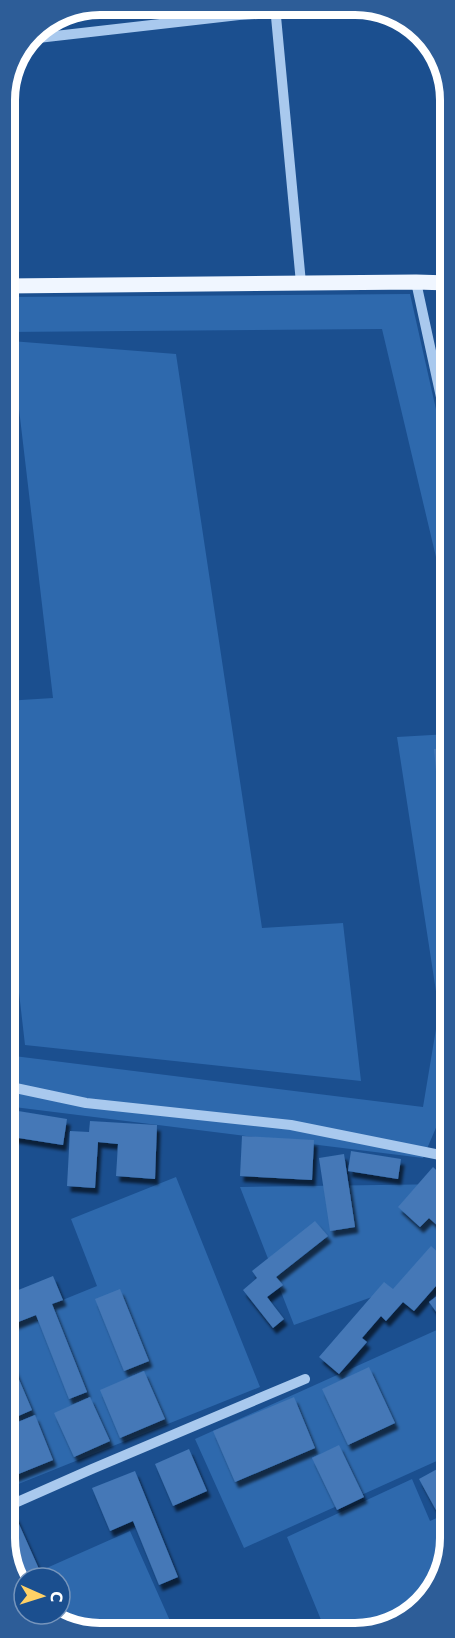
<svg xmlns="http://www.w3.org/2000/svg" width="455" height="1638" viewBox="0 0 455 1638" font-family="Commissioner,sans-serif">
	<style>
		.green { fill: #2e69ad }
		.building { fill: #4478b7; filter: url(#shadow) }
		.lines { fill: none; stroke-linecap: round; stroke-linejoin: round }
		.minor { stroke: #a9c9ee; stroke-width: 10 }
		.major { stroke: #f0f6ff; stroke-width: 15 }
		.rim { fill: none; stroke: #fff; stroke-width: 8 }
	</style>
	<defs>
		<filter id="shadow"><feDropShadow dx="3.5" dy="6" stdDeviation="1.5" flood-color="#0009"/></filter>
	</defs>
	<rect width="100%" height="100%" fill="#1b4f8f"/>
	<path class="green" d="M 410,294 L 449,467 L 449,612 L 382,329 L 5,332 L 5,297 Z
		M 11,341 L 176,354 L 262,928 L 343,923 L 361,1081 L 25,1045 L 6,879 L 5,701 L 53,698 Z
		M 449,734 L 449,784 L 445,785 L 450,818 L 450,1095 L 423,1158 L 6,1106 L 6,1055 L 423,1107 L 439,1011 L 397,737 Z
		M 176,1177 L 260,1387 L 6,1489 L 6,1323 L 97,1286 L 71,1219 Z
		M 450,1184 L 450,1269 L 294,1325 L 240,1187 Z
		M 450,1324 L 450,1455 L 244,1548 L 195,1439 Z
		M 412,1479 L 430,1521 L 450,1512 L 450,1544 L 427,1601 L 373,1632 L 326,1632 L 287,1537 Z
		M 130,1531 L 175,1632 L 81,1632 L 48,1614 L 60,1614 L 60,1578 L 24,1578 Z"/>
	<path class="building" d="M 449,334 L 449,367 L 448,368 L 440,336 Z
		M 449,748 L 449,770 L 436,771 L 434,749 Z
		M 6,1109 L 67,1119 L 63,1145 L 6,1136 Z
		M 90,1121 L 157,1125 L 155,1179 L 116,1176 L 118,1144 L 98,1142 L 95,1188 L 67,1186 L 70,1131 L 89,1132 Z
		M 242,1136 L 314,1140 L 312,1180 L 240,1176 Z
		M 351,1151 L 401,1159 L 398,1179 L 348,1171 Z
		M 344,1154 L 355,1227 L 330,1231 L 319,1158 Z
		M 433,1167 L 450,1183 L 450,1237 L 429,1218 L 420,1227 L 398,1207 Z
		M 315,1221 L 328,1236 L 276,1277 L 283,1285 L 267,1297 L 284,1319 L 273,1328 L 243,1290 L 257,1278 L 252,1271 Z
		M 431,1246 L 450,1263 L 450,1270 L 414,1311 L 403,1302 L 386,1321 L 381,1316 L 362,1338 L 367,1342 L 339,1374 L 319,1357 L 384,1282 L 393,1289 Z
		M 53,1276 L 63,1300 L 52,1304 L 87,1392 L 69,1399 L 36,1315 L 13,1324 L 6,1307 L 6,1295 Z
		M 450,1286 L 450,1331 L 429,1302 Z
		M 120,1289 L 149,1361 L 124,1371 L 95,1299 Z
		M 6,1349 L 32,1410 L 16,1417 L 6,1394 Z
		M 369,1367 L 395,1423 L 348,1445 L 322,1389 Z
		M 144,1371 L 165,1419 L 120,1438 L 100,1390 Z
		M 90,1397 L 110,1441 L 74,1457 L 54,1413 Z
		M 294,1397 L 315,1448 L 235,1482 L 213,1431 Z
		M 35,1415 L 53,1460 L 11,1477 L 6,1464 L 6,1427 Z
		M 339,1445 L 364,1497 L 337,1510 L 312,1458 Z
		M 189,1449 L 207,1491 L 173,1506 L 155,1464 Z
		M 450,1462 L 450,1505 L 437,1512 L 419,1479 Z
		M 135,1471 L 178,1577 L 159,1585 L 133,1521 L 110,1531 L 92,1488 Z
		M 15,1515 L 43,1578 L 24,1578 L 24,1590 L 15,1570 L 14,1571 L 6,1556 L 6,1519 Z"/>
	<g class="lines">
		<path class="minor" d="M 275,6 L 301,283
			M 29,39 L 239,15 L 275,13
			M 416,282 L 449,434
			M 6,1086 L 86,1103 L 291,1125 L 450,1157
			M 6,1507 L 92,1469 L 305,1379"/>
		<path class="major" d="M 5,286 L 416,282 L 449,283"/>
	</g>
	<path d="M0 0H455V1638H0ZM100 15H355A85 85 0 0 1 440 100V1538A85 85 0 0 1 355 1623H100A85 85 0 0 1 15 1538V100A85 85 0 0 1 100 15Z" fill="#2d5d98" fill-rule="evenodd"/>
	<path class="rim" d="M100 15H355A85 85 0 0 1 440 100V1538A85 85 0 0 1 355 1623H100A85 85 0 0 1 15 1538V100A85 85 0 0 1 100 15Z"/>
	<g transform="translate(42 1596) rotate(93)"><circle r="28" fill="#1b4f8f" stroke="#7695bc" stroke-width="1.5"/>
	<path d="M0-4.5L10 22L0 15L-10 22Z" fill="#ffd166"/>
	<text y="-9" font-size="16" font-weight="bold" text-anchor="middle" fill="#ffffff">С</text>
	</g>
</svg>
